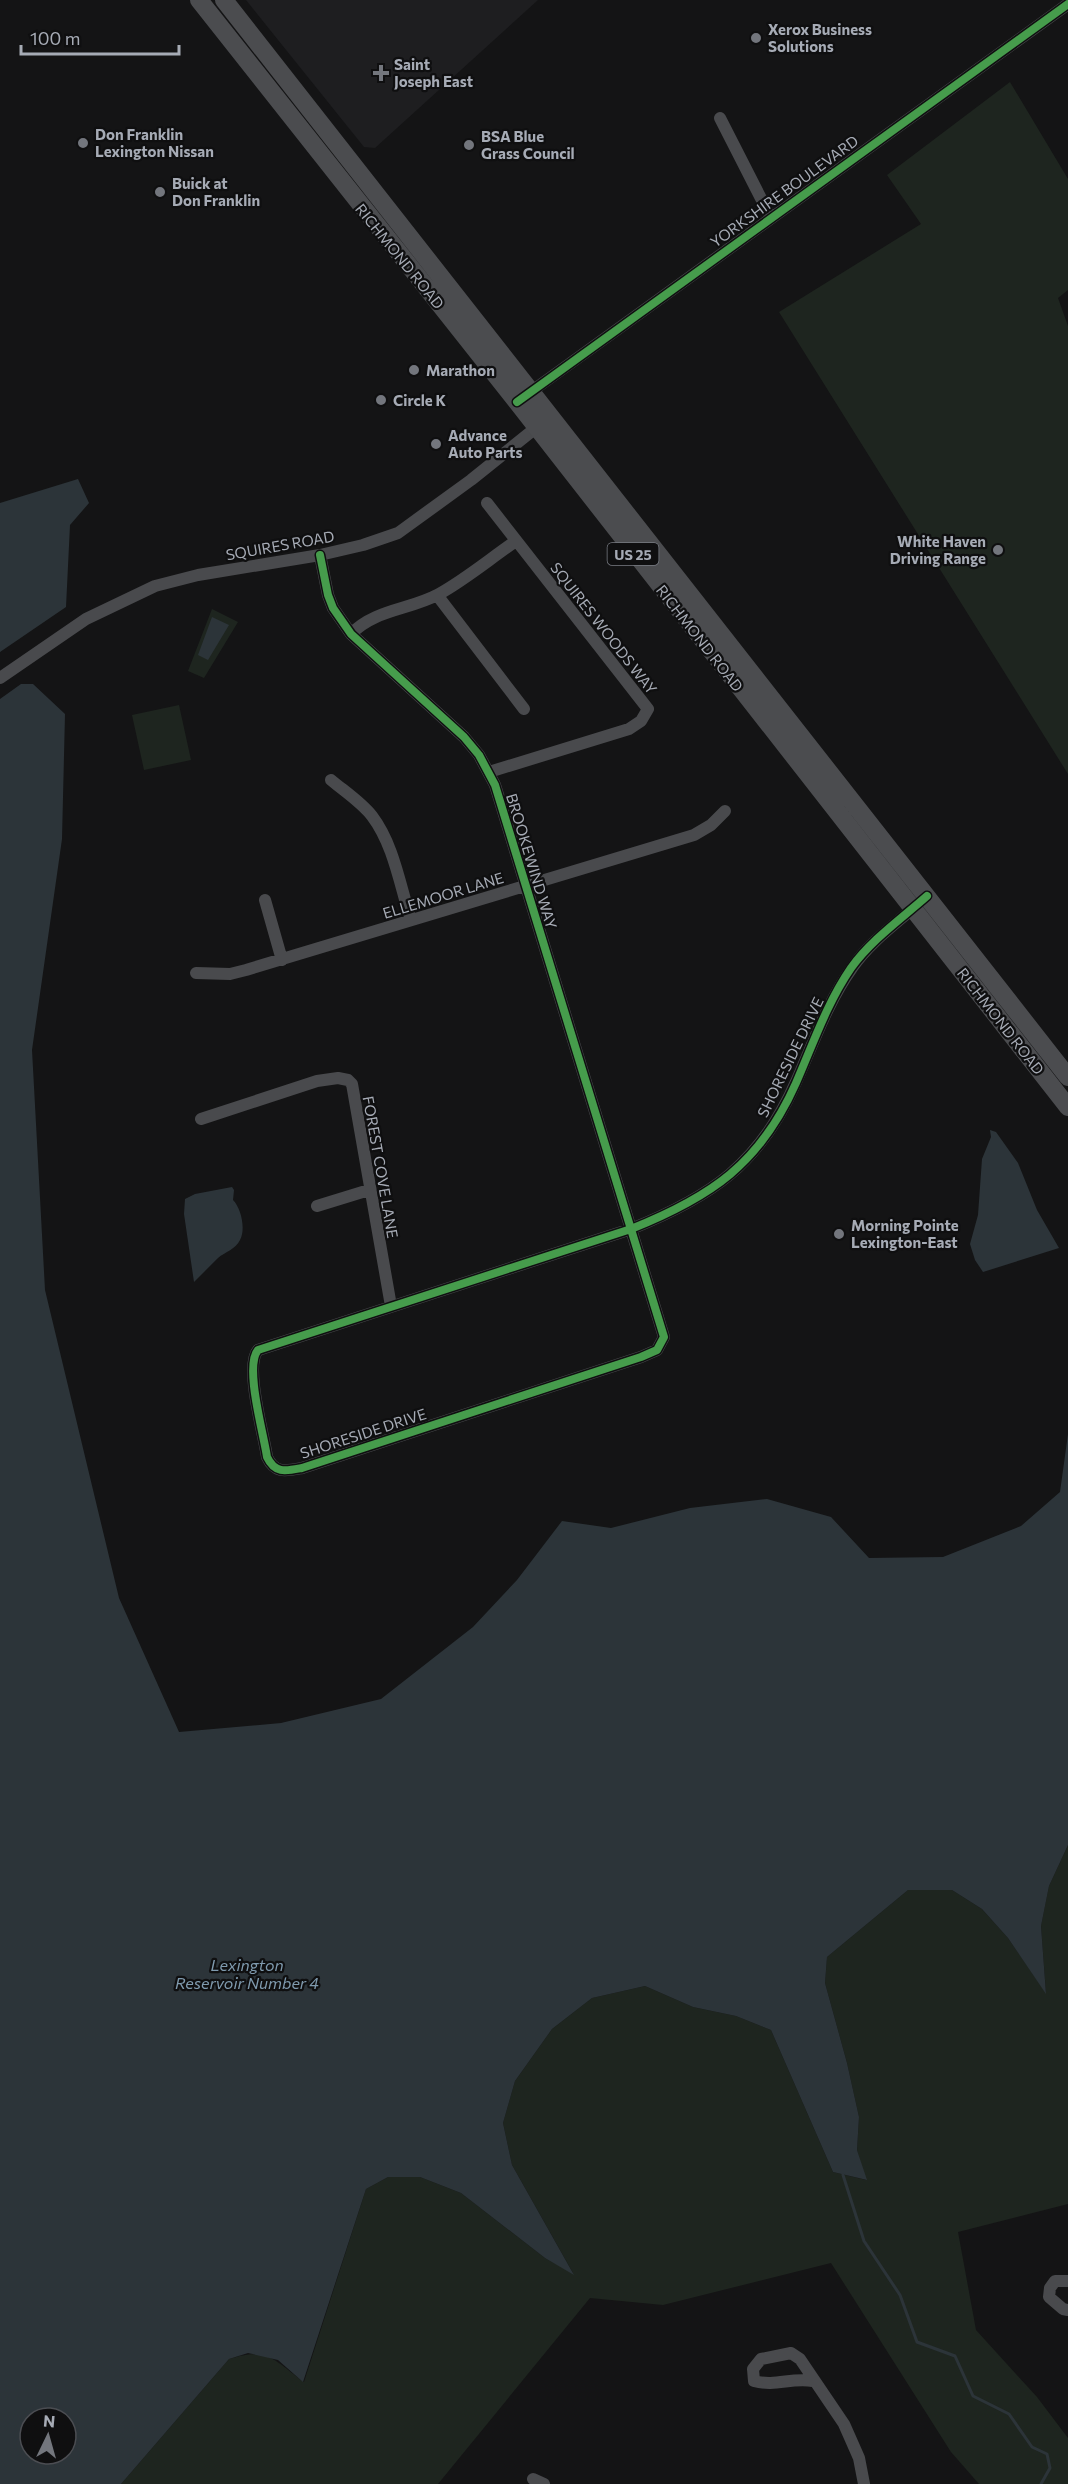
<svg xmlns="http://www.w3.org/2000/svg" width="1068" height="2484" viewBox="0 0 1068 2484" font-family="Commissioner,sans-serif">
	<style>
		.built { fill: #1e1e20 }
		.green { fill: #1e251f }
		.water { fill: #2c3439; fill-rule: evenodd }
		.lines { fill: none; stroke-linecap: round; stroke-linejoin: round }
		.stream { stroke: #2c3439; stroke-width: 3 }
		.minor { stroke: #494a4d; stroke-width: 12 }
		.highway { stroke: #4b4c4f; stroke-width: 18 }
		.cycleway-casing { stroke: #0f0f10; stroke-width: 11 }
		.cycleway { stroke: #469c4c; stroke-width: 8 }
		.poi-dot { fill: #73767d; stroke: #0f0f10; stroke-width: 2 }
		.labels { text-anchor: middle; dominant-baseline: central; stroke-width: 4.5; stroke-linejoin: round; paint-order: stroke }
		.shield { fill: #0f0f10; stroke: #797c84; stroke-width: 1.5 }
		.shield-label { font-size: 14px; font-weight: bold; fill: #a6abb5 }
		.poi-label { font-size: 15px; font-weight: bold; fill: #a6abb5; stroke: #0f0f10; text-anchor: start }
		.street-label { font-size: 15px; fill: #a6abb5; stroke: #0f0f10 }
		.water-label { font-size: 16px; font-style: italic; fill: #7f9aae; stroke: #0f0f10 }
	</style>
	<rect width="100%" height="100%" fill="#141415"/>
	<path class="built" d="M 246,0 L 538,0 L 375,148 L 364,147 Z"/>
	<path class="green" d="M 1010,82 L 1068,179 L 1068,290 L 1058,298 L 1068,326 L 1068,774 L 779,312 L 921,224 L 887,175 Z
		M 212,609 L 238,622 L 204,678 L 188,671 Z
		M 179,705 L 191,760 L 144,770 L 132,715 Z
		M 1068,1845 L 1068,2204 L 958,2232 L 976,2330 L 1037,2397 L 1068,2438 L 1068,2484 L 979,2484 L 951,2452 L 831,2263 L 663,2305 L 590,2298 L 438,2484 L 121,2484 L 229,2359 C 268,2346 275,2361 304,2382 L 366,2189 L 388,2177 L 420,2177 L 461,2193 L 545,2258 L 573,2273 L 512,2165 L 503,2123 L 515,2081 L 552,2029 L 592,1998 L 645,1986 L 693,2007 L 736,2016 L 771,2030 L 833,2172 L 866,2180 L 857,2150 L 859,2117 L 847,2063 L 825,1983 L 827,1957 L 908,1890 L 952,1890 L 982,1909 L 1008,1938 L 1046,1993 L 1041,1926 L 1049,1886 Z"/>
	<path class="water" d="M 78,479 L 89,503 L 70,525 L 66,607 L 0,652 L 0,503 Z
		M 212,617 L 229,625 L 208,660 L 198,655 Z
		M 21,684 L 33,684 L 65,714 L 62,839 L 32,1050 L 45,1290 L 119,1598 L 179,1732 L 281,1723 L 381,1699 L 473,1627 L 517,1580 L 562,1521 L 611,1528 L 690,1508 L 767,1499 L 831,1517 L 869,1558 L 943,1557 L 1021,1526 L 1060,1492 L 1068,1434 L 1068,1845 L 1049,1886 L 1041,1926 L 1046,1994 L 1008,1938 L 982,1909 L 952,1890 L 908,1890 L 827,1957 L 825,1983 L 847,2063 L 859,2117 L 857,2150 L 867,2180 L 833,2172 L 771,2030 L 736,2016 L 693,2007 L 645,1986 L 592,1998 L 552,2029 L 515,2081 L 503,2123 L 512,2165 L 574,2275 L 545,2258 L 461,2193 L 420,2177 L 388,2177 L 366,2189 L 303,2382 L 278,2360 L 248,2353 L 229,2359 L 121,2484 L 0,2484 L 0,699 ZM 30,2418 L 66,2418 L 66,2454 L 30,2454 Z
		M 990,1130 L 996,1132 L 1018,1163 L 1037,1210 L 1059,1248 L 983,1272 L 975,1260 L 970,1244 L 978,1215 L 982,1159 L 991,1137 Z
		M 232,1187 L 234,1190 L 233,1200 C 241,1208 246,1229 240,1240 C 236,1249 225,1252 218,1258 C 210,1266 202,1274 194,1282 L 184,1214 L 185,1199 L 195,1194 Z"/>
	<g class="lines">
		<path class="stream" d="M 843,2175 L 864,2241 L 900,2295 L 917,2342 L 955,2356 L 973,2396 L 1009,2414 L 1032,2447 L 1047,2454 L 1050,2468 L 1041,2484"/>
		<path class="minor" d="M 720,118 L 771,218
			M 525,396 L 1068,4
			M 487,503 L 648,709 L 641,721 L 629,729 L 489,772
			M 320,555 L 328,595 L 333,608 L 351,634 L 464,737 L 479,755 L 495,785 L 664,1337 L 657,1350 L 641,1357 L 302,1468 C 286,1471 275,1474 267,1457 C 264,1435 244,1366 258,1350 L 631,1229 C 711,1197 760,1164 796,1082 C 813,1044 827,1003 852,968 C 869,943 894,925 917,905
			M 437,595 L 524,709
			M 351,634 C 375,609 410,610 439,594 C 466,579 491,558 516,541
			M 0,678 L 86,619 L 155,586 L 198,575 L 320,555 L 363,545 L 398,533 L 471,480 L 542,423
			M 331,780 C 344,791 361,802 372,816 C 394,845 400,886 411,920
			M 265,900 L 282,960
			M 196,973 L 230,974 L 246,970 L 694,835 L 711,825 L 725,811
			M 201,1119 L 317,1081 L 338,1078 L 348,1080 L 352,1084 L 391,1306
			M 317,1206 L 369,1190
			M 1068,2281 L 1055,2281 L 1050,2288 L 1049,2297 L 1063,2309 L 1068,2310
			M 813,2381 C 791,2377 776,2387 754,2381 L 753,2369 L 761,2359 L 791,2353 L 800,2359 L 844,2424 L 859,2458 L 864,2484
			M 533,2479 L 544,2484"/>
		<path class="highway" d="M 199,0 L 517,402 L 1068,1107
			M 224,0 L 1068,1077"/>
		<defs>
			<path id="cycleway" d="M 517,402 L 1068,4
				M 320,555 L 328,595 L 333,608 L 351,634 L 464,737 L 479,755 L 495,785 L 664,1337 L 657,1350 L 641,1357 L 302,1468 C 286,1471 275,1474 267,1457 C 264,1435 244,1366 258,1350 L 631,1229 C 711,1197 760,1164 796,1083 C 813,1044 827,1003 851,968 C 871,940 901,919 927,896"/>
		</defs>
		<use href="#cycleway" class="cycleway-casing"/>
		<use href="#cycleway" class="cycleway"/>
	</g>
	<g class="poi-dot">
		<circle cx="756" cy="38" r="6"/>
		<path d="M378 64h6v6h6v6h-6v6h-6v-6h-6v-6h6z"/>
		<circle cx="83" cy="143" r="6"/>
		<circle cx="469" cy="145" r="6"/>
		<circle cx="160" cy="192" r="6"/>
		<circle cx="414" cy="370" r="6"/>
		<circle cx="381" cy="400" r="6"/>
		<circle cx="436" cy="444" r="6"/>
		<circle cx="998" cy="550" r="6"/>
		<circle cx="839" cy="1234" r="6"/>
	</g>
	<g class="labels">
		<rect class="shield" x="607.5" y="543" width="51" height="22" rx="4.5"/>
		<g class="shield-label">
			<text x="633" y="554">US 25</text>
		</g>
		<g class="poi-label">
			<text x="768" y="29">Xerox Business<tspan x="768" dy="17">Solutions</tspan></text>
			<text x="394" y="64">Saint<tspan x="394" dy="17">Joseph East</tspan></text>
			<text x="95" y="134">Don Franklin<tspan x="95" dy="17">Lexington Nissan</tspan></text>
			<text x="481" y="136">BSA Blue<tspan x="481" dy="17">Grass Council</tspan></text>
			<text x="172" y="183">Buick at<tspan x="172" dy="17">Don Franklin</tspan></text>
			<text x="426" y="370">Marathon</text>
			<text x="393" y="400">Circle K</text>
			<text x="448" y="435">Advance<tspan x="448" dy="17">Auto Parts</tspan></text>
			<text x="986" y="541" text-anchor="end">White Haven<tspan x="986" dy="17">Driving Range</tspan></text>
			<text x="851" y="1225">Morning Pointe<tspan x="851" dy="17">Lexington-East</tspan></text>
		</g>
		<g class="street-label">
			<text transform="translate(784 191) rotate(-36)">YORKSHIRE BOULEVARD</text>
			<text transform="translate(400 256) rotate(51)">RICHMOND ROAD</text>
			<text transform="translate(280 545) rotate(-10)">SQUIRES ROAD</text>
			<text transform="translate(604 628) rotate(52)">SQUIRES WOODS WAY</text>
			<text transform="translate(700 638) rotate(52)">RICHMOND ROAD</text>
			<text transform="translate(532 861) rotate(73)">BROOKEWIND WAY</text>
			<text transform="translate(443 895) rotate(-17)">ELLEMOOR LANE</text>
			<text transform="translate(1001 1021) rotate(52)">RICHMOND ROAD</text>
			<text transform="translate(790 1057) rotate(-64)">SHORESIDE DRIVE</text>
			<text transform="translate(381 1167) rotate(80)">FOREST COVE LANE</text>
			<text transform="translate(363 1433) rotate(-18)">SHORESIDE DRIVE</text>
		</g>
		<g class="water-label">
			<text x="247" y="1964">Lexington<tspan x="247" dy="18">Reservoir Number 4</tspan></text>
		</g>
	</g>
	<g transform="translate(48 2436) rotate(5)"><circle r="28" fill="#0f0f10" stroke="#4b4d52" stroke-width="1.5"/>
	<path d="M0-4.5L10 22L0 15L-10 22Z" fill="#73767d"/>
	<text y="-9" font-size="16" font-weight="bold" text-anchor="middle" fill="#a6abb5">N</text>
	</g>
	<path d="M21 45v9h158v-9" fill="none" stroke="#a6abb5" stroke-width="3"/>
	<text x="30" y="45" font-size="18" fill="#a6abb5" stroke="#0f0f10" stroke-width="4.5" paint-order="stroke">100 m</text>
</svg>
